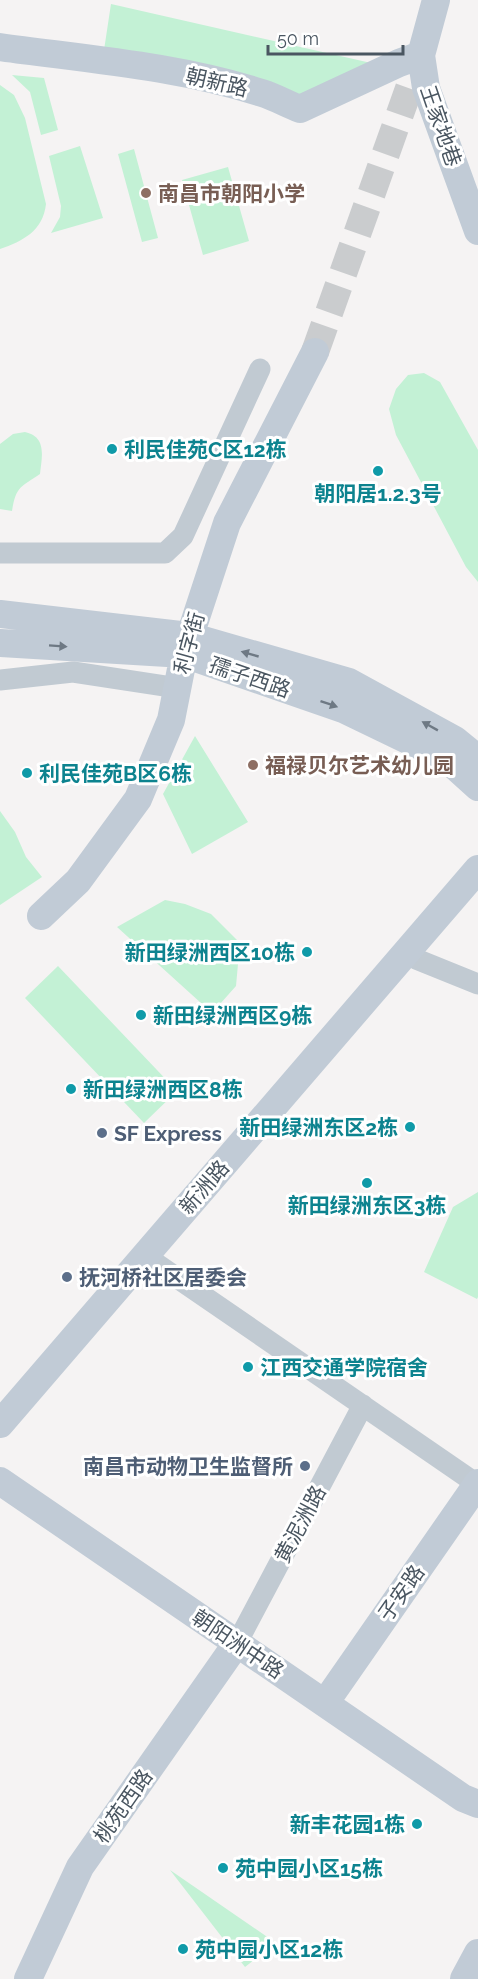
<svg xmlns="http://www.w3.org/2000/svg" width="478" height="1979" viewBox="0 0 478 1979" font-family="Raleway,'Noto Sans SC',sans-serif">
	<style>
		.green { fill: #c3f1d5 }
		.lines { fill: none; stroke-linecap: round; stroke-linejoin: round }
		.secondary-tunnel { stroke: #caccce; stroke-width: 28; stroke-dasharray: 28 14; stroke-linecap: butt }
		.street { stroke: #c1cad2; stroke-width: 21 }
		.secondary { stroke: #c1cbd6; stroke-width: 28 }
		.oneway { fill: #6e7984 }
		.education-dot { fill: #8d6e63; stroke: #fff; stroke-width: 2 }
		.culture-dot { fill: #0f9aa8; stroke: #fff; stroke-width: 2 }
		.service-dot { fill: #5c6f8a; stroke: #fff; stroke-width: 2 }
		.labels { text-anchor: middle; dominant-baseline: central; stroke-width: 6; stroke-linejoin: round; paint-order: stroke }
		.street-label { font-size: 21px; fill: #4a5661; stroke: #fff }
		.education-label { font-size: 21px; font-weight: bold; fill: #785e54; stroke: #fff; text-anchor: start }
		.culture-label { font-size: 21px; font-weight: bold; fill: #0d838f; stroke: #fff; text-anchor: start }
		.service-label { font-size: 21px; font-weight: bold; fill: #4e5e75; stroke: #fff; text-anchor: start }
	</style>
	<rect width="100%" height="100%" fill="#f5f3f3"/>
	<path class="green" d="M 111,4 L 380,65 L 299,96 L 104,50 Z
		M 12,75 L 44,78 L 58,130 L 41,135 L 30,92 Z
		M 0,85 L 14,95 L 25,118 L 46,204 C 43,231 23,241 0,249 Z
		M 80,146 L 103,218 L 51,233 L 60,217 L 61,206 L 49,156 Z
		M 134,149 L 158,238 L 142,242 L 118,154 Z
		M 228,167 L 249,241 L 203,255 L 182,180 Z
		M 424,373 L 440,382 L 478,450 L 478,582 L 466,567 L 396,435 L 389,409 L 396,389 L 408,375 Z
		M 25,432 C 47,437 42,456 40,474 C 21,487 16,486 12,511 L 0,509 L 0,444 L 13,434 Z
		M 195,736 L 248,822 L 192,854 L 163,794 Z
		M 0,811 L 15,832 L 26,857 L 42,877 L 0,905 Z
		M 165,900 L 185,904 L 211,914 L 237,940 L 238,964 L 236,986 L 212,1013 L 117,927 Z
		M 58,966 L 177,1091 L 144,1123 L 25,998 Z
		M 478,1192 L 478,1297 L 477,1299 L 424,1272 L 453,1207 Z
		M 170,1870 L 276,1943 L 245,1967 Z"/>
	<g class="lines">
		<path class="secondary-tunnel" d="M 315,352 L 421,55"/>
		<path class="street" d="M 0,553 L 165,553 L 183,536 L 260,369
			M 0,680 L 73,672 L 178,688
			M 416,959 L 478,984
			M 154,1262 L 477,1484
			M 237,1643 L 363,1405"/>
		<path class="secondary" d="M 436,0 L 421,55 L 426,88 L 478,231
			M 0,47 C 87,59 178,66 262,93 C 275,97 287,104 300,109 L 399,63 L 421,55
			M 0,614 L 189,636 L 349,682 L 455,740 L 478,759
			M 0,643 L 184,654 L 343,709 L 447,759 L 478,787
			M 41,916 L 78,881 L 138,799 L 171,720 L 184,654 L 227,523 L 315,352
			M 0,1424 L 478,869
			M 0,1481 L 463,1798 L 478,1804
			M 325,1703 L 478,1483
			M 28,1979 L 80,1867 L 237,1643
			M 464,1979 L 478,1953"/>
	</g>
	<defs><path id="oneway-solid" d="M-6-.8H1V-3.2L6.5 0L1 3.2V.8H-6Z" transform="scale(1.5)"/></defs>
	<g class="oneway">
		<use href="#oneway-solid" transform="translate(58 646) rotate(4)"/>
		<use href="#oneway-solid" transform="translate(250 654) rotate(-164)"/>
		<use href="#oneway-solid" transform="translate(329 704) rotate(19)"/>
		<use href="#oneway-solid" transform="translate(430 726) rotate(-151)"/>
	</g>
	<g class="education-dot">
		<circle cx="146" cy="193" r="6"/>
		<circle cx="253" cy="765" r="6"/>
	</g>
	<g class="culture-dot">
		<circle cx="112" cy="449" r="6"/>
		<circle cx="378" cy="471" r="6"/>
		<circle cx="27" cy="773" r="6"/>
		<circle cx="307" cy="952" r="6"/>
		<circle cx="141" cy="1015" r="6"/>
		<circle cx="71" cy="1089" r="6"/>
		<circle cx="410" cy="1127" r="6"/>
		<circle cx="367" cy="1183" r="6"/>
		<circle cx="248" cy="1367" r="6"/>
		<circle cx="417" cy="1824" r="6"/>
		<circle cx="223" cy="1868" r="6"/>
		<circle cx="183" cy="1949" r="6"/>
	</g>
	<g class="service-dot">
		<circle cx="102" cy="1133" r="6"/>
		<circle cx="67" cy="1277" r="6"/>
		<circle cx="305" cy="1466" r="6"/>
	</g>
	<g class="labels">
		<g class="street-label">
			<text transform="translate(217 82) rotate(13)">朝新路</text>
			<text transform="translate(441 126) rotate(71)">王家地巷</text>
			<text transform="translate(189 643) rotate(-75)">利字街</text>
			<text transform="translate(250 677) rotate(19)">孺子西路</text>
			<text transform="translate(204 1187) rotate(-49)">新洲路</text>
			<text transform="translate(300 1524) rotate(-62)">黄泥洲路</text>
			<text transform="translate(401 1593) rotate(-55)">子安路</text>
			<text transform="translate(238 1644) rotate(34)">朝阳洲中路</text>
			<text transform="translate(123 1806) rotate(-55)">桃苑西路</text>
		</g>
		<g class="education-label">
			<text x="158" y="193">南昌市朝阳小学</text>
			<text x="265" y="765">福禄贝尔艺术幼儿园</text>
		</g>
		<g class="culture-label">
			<text x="124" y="449">利民佳苑C区12栋</text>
			<text x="378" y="493" text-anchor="middle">朝阳居1.2.3号</text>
			<text x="39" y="773">利民佳苑B区6栋</text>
			<text x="295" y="952" text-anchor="end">新田绿洲西区10栋</text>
			<text x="153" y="1015">新田绿洲西区9栋</text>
			<text x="83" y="1089">新田绿洲西区8栋</text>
			<text x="398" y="1127" text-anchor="end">新田绿洲东区2栋</text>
			<text x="367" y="1205" text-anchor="middle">新田绿洲东区3栋</text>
			<text x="260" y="1367">江西交通学院宿舍</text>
			<text x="405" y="1824" text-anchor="end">新丰花园1栋</text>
			<text x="235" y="1868">苑中园小区15栋</text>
			<text x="195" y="1949">苑中园小区12栋</text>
		</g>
		<g class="service-label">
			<text x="114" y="1133">SF Express</text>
			<text x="79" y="1277">抚河桥社区居委会</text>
			<text x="293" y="1466" text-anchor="end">南昌市动物卫生监督所</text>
		</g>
	</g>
	<path d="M268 45v9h135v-9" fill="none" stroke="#4a5661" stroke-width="3"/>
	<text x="277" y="45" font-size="18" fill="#4a5661" stroke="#ffffff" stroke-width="4.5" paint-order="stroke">50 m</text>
</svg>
